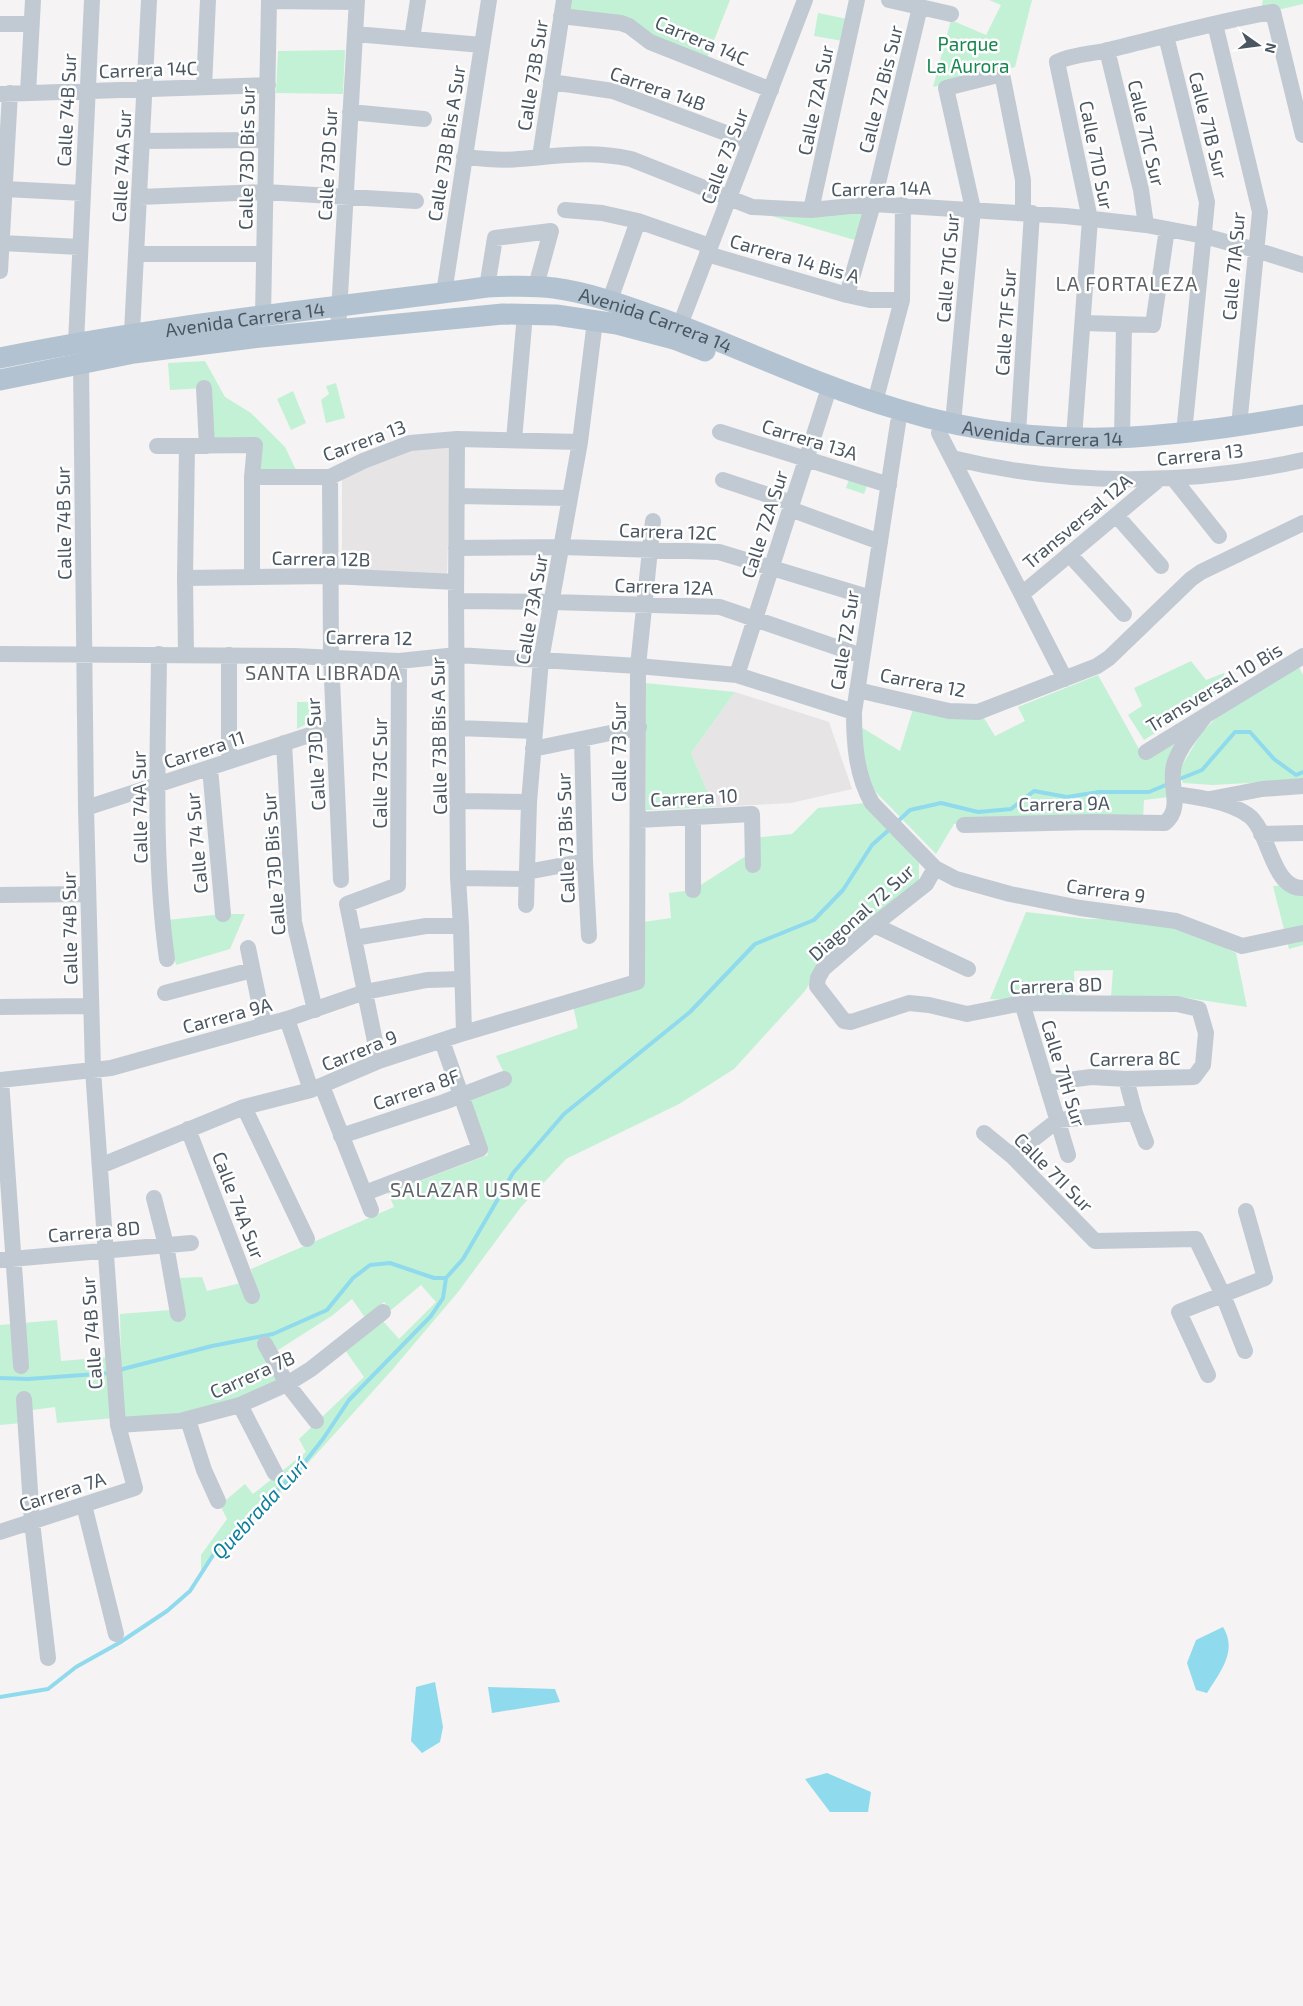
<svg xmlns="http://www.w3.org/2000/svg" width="1303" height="2006" viewBox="0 0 1303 2006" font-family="'Exo 2',sans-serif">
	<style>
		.education { fill: #e6e4e5 }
		.green { fill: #c3f1d5 }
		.water { fill: #90daee }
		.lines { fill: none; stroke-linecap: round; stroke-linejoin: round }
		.stream { stroke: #90daee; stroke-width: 4 }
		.minor { stroke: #c1cad2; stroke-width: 16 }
		.major { stroke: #b3c2d1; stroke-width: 21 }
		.labels { text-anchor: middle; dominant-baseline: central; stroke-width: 5; stroke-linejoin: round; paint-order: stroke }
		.street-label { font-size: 19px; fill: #4a5661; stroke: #fff }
		.park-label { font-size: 19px; fill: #17864f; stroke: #fff }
		.neighbourhood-label { font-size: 20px; letter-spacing: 1px; fill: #5f6368; stroke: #fff }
		.water-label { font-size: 20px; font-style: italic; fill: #0c7c9b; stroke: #fff }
	</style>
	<rect width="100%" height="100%" fill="#f5f3f3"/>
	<path class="education" d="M 418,446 L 451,446 L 447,574 L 342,575 L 342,472 Z
		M 735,692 L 829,722 L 852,789 L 791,803 L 714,807 L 691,753 Z"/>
	<path class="green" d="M 571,0 L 730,0 L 707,58 L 569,12 Z
		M 989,0 L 1032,0 L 1015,67 L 933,87 L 951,20 L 986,35 L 1001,5 Z
		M 1263,0 L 1303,0 L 1303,4 L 1260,14 Z
		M 818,13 L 847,19 L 843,41 L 814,36 Z
		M 345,50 L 343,94 L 276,93 L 278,51 Z
		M 864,213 L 855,240 L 768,215 L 822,217 Z
		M 205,361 L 225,397 L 251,413 L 285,447 L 296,470 L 260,469 L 260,442 L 207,441 L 204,388 L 170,390 L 168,363 Z
		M 336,383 L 345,418 L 326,423 L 321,400 L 329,394 L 326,386 Z
		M 293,391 L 306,423 L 291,430 L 277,399 Z
		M 850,476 L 868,483 L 864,494 L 846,488 Z
		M 1191,661 L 1206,680 L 1224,673 L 1227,689 L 1144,740 L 1128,715 L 1142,706 L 1134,688 Z
		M 1299,667 L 1303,675 L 1303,780 L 1213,785 L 1183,783 L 1180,774 L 1181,767 L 1202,732 L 1225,709 Z
		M 1098,675 L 1144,758 L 1184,733 L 1167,769 L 1165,781 L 1169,797 L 1144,800 L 1143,818 L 954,824 L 936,854 L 870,786 L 862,758 L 861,727 L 900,751 L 913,709 L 984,718 L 995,736 L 1025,721 L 1018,707 Z
		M 645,683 L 735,692 L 691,753 L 714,807 L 646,810 Z
		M 297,702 L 322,702 L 322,716 L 297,729 Z
		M 865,803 L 919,863 L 919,883 L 819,967 L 805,991 L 734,1069 L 679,1104 L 566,1159 L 521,1207 L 458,1292 L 392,1370 L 292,1481 L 201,1570 L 201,1555 L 227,1519 L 220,1505 L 245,1484 L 253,1494 L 306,1452 L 299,1439 L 364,1377 L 345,1350 L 382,1320 L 399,1339 L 436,1302 L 421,1285 L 391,1310 L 384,1302 L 366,1319 L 352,1299 L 333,1315 L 267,1357 L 279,1381 L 219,1407 L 167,1416 L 127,1417 L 57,1423 L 55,1407 L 32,1410 L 33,1422 L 0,1425 L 0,1325 L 57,1320 L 61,1361 L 121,1356 L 120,1314 L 183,1309 L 178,1278 L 202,1277 L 207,1291 L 254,1280 L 251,1269 L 394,1207 L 388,1193 L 488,1155 L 467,1098 L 508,1082 L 496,1056 L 578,1028 L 572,1001 L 636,982 L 637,923 L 671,918 L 669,893 L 693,890 L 752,852 L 752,838 L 792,834 L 818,808 Z
		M 1303,884 L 1303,945 L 1289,949 L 1273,886 Z
		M 1026,912 L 1089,919 L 1115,919 L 1187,930 L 1236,953 L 1247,1007 L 1181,997 L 1111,997 L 1113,970 L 1074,971 L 1075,1002 L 990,999 Z
		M 223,914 L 245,914 L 230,949 L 176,965 L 167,920 Z"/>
	<path class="water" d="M 1223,1627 C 1238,1651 1220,1672 1207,1693 L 1196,1690 L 1187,1663 L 1196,1640 Z
		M 435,1682 L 443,1727 L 440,1742 L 422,1753 L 411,1741 L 416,1687 Z
		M 488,1687 L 555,1689 L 560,1702 L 492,1713 Z
		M 827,1773 L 871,1792 L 868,1812 L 830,1812 L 805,1779 Z"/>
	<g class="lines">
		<path class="stream" d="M 1177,780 L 1202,770 L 1235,732 L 1250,732 L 1274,759 L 1296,775 L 1303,772
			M 896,823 L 910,810 L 941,803 L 978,812 L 1011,809 L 1034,791 L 1067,797 L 1099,792 L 1149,792 L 1168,784
			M 119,1370 L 212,1346 L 273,1334 L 327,1310 L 353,1278 L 370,1265 L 390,1263 L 434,1278 L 446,1278 L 463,1259 L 513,1173 L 564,1114 L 690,1012 L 755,944 L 814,920 L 843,890 L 872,845 L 891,828
			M 0,1378 L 28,1379 L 110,1373
			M 0,1697 L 48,1689 L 76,1667 L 119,1643 L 167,1611 L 190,1591 L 217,1549 L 301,1467 L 323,1439 L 349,1400 L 431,1316 L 443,1298 L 446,1278"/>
		<path class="minor" d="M 889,0 L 951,14
			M 269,1 L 357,2
			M 561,16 L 621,23 L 629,26 L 650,42 L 771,90
			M 0,24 L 31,24
			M 1215,24 L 1260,212 L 1239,426
			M 355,34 L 482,45
			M 1166,36 L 1207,202 L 1184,433
			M 412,39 L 418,0
			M 1107,50 L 1141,190 L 1146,225
			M 551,82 L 613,91 L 750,142
			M 204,87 L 208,0
			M 28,93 L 33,0
			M 0,94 L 268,85
			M 350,112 L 424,119
			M 142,141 L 266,140
			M 464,157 C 483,159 501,161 519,159 C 560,156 590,150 631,159 L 752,207 L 811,210 L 873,204 L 1066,216 L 1146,225 L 1204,236 L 1256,250 L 1303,265
			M 540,157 L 564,0
			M 5,189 L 83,193
			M 139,197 L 265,192 L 416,201
			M 565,210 L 602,213 L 638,221 L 710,246
			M 811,210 L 857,0
			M 2,243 L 80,247
			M 136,254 L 264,254
			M 707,254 L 847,295 L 870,300 L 902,300
			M 0,271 L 10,93
			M 487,287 L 495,238 L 551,231 L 536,286
			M 444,293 L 489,0
			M 847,295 L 873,204 L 920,7
			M 610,300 L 638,221
			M 263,316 L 269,0
			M 1083,323 L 1153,325 L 1167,229
			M 680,325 L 805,0
			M 338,330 L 357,0
			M 132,333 L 149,0
			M 76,343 L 92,0
			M 204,388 L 207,446
			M 875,402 L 902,300 L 903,205
			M 898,423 L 854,712 C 854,743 856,775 872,803 L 935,868 L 956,879 L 1010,894 L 1080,908 L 1176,921 L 1242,946 L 1303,933
			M 953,423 L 973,209 L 946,88 L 1002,74 L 1023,180 L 1023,213
			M 720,432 L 889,485
			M 939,433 L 1065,679
			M 1018,433 L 1032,213
			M 1122,437 L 1124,325
			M 1074,438 L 1090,219 L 1057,62 C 1073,54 1092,54 1109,50 C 1163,37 1217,21 1273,12 L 1303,135
			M 457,439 L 456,601 L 458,878 L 461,926 L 464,1033
			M 514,440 L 525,314
			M 157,446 L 255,445 L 252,477 L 252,577
			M 952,458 C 1066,486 1188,486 1303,460
			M 252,477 L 330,477 L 363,461 L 410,443 L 457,439 L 580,442
			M 330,477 L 331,657 L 341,880
			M 1173,478 L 1219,536
			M 723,480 L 792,503
			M 457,496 L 570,498
			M 790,509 L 880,542
			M 1116,515 L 1161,566
			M 456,548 L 562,547 L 719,552 L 871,598
			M 1069,554 L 1124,614
			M 185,578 L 331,576 L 456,582
			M 1022,594 L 1158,480
			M 456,601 L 552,602 L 720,607 L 862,656
			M 0,654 L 294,656 L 399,661 L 457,655 L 638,666 L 737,675 L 854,712
			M 159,654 C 158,755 153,859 167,959
			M 186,654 L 185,578 L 187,446
			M 737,675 L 830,385
			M 857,690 L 949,711 L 978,712 L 1097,666 L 1109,658 L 1191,579 L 1201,572 L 1303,523
			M 457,728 L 534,731
			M 582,739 L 585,861 L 589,936
			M 284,743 L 294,922 L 315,1010
			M 533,749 L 639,727
			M 1146,752 L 1303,656
			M 229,761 L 229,655
			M 210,768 L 223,914
			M 1175,794 C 1197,797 1229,801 1248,815 C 1270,830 1271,889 1303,888
			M 1210,799 L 1262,789 L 1303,786
			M 459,801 L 529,802
			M 86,808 L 334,727
			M 693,817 L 693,890
			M 638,820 L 752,814 L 753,865
			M 964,825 L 1092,822 L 1165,823 C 1184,807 1168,786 1174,765 C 1179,747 1194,731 1205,716
			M 1261,834 L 1303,833
			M 935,868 L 926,884 L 874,925 L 823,969 L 818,978 L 817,986 L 844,1021 L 851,1022 L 909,1003 L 929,1005 L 967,1014 L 1022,1003 L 1177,1004 L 1199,1009 L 1206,1033 L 1203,1065 L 1194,1077 L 1126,1079 L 1091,1077 L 1046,1083
			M 527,872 L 585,861
			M 458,878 L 527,879
			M 0,895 L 88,894
			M 526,905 L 529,802 L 541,660 L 580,442 L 595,321
			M 874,925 L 968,969
			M 354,938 L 426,926 L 461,926
			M 248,948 L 264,1025
			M 165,993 L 252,970
			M 1022,1003 L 1068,1155
			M 0,1007 L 91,1006
			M 287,1019 L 311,1090
			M 379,1061 L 347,904 L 398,885 L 399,661
			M 1126,1079 L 1135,1113 L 1146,1142
			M 0,1080 L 111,1068 L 287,1019 L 365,992 L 427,980 L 462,979
			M 1,1080 L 21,1366
			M 322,1086 L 371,1210
			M 244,1107 L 307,1239
			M 188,1129 L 252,1296
			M 984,1133 L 1012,1156 L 1095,1241 L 1196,1239 L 1223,1295 L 1245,1351
			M 341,1136 L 444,1102 L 504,1079
			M 1012,1156 L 1058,1120 L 1135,1113
			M 100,1166 L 244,1107 L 311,1090 L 379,1061 L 464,1033 L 637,982 L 638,666 L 653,521
			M 365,1193 L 480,1149 L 442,1041
			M 154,1198 L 166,1245 L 178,1314
			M 0,1260 L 191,1243
			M 265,1344 L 287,1384 L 316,1421
			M 1208,1375 L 1179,1312 L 1265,1278 L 1246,1211
			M 24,1399 L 32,1522 L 48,1658
			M 240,1405 L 275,1473
			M 188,1420 L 204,1470 L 218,1501
			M 118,1425 L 180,1421 L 240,1405 L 287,1384 L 311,1369 L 383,1312
			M 84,1505 L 116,1634
			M 0,1532 L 135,1488 L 118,1425 L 93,1070 L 86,808 L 81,363"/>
		<g class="major">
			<path id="s1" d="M 0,358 C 161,325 324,309 487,287 C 509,286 532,285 554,288 C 591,293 625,306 660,318 C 739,347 816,385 897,409 C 983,436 1079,444 1169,434 C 1214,430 1258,423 1303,415"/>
			<path d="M 0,380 L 134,353 L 252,338 L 503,314 L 556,315 L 617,324 L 674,339 L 705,351"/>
		</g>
	</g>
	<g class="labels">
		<g class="street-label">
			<text transform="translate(702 40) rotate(23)">Carrera 14C</text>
			<text transform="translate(148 69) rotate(-2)">Carrera 14C</text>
			<text transform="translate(532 75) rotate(-81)">Calle 73B Sur</text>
			<text transform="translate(658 88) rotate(19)">Carrera 14B</text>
			<text transform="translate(880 89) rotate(-76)">Calle 72 Bis Sur</text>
			<text transform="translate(815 100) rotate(-78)">Calle 72A Sur</text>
			<text transform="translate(66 110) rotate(-87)">Calle 74B Sur</text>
			<text transform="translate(1209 125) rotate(76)">Calle 71B Sur</text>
			<text transform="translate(1147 133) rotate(77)">Calle 71C Sur</text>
			<text transform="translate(446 143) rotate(-81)">Calle 73B Bis A Sur</text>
			<text transform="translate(1097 155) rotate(79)">Calle 71D Sur</text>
			<text transform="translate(724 156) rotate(-69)">Calle 73 Sur</text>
			<text transform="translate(246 158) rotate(-89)">Calle 73D Bis Sur</text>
			<text transform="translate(327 164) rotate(-87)">Calle 73D Sur</text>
			<text transform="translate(121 166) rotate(-87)">Calle 74A Sur</text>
			<text transform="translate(881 188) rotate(-1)">Carrera 14A</text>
			<text transform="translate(795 258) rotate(16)">Carrera 14 Bis A</text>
			<text transform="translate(1233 266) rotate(-85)">Calle 71A Sur</text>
			<text transform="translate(947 268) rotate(-85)">Calle 71G Sur</text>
			<text stroke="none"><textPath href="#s1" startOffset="248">Avenida Carrera 14</textPath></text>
			<text stroke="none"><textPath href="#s1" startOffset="666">Avenida Carrera 14</textPath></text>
			<text transform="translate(1005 322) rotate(-86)">Calle 71F Sur</text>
			<text stroke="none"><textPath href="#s1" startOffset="1072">Avenida Carrera 14</textPath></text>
			<text transform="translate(810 439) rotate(17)">Carrera 13A</text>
			<text transform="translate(364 440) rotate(-20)">Carrera 13</text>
			<text transform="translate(1200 454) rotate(-6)">Carrera 13</text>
			<text transform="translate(1077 521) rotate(-40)">Transversal 12A</text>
			<text transform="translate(63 523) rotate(-91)">Calle 74B Sur</text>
			<text transform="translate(764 524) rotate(-72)">Calle 72A Sur</text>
			<text transform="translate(668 531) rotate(2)">Carrera 12C</text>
			<text transform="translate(321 558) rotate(1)">Carrera 12B</text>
			<text transform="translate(664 586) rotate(2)">Carrera 12A</text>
			<text transform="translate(531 609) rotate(-80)">Calle 73A Sur</text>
			<text transform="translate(369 637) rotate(1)">Carrera 12</text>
			<text transform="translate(844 640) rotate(-81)">Calle 72 Sur</text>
			<text transform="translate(923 682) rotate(11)">Carrera 12</text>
			<text transform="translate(1214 687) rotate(-31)">Transversal 10 Bis</text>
			<text transform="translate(438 736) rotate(-91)">Calle 73B Bis A Sur</text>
			<text transform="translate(204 749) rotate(-18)">Carrera 11</text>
			<text transform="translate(618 752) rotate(-90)">Calle 73 Sur</text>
			<text transform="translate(315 754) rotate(-93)">Calle 73D Sur</text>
			<text transform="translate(379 773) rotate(-90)">Calle 73C Sur</text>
			<text transform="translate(694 797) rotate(-3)">Carrera 10</text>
			<text transform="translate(1064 803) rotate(-1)">Carrera 9A</text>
			<text transform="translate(139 807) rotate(-91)">Calle 74A Sur</text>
			<text transform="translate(565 838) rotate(-92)">Calle 73 Bis Sur</text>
			<text transform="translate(196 843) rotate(-95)">Calle 74 Sur</text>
			<text transform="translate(273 864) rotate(-94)">Calle 73D Bis Sur</text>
			<text transform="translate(1106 890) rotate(8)">Carrera 9</text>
			<text transform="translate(861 912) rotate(-42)">Diagonal 72 Sur</text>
			<text transform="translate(69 928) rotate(-91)">Calle 74B Sur</text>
			<text transform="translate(1056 985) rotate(-2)">Carrera 8D</text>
			<text transform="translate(227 1015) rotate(-15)">Carrera 9A</text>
			<text transform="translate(359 1050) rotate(-22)">Carrera 9</text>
			<text transform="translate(1135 1058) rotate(-1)">Carrera 8C</text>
			<text transform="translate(1064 1073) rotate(73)">Calle 71H Sur</text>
			<text transform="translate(416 1089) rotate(-19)">Carrera 8F</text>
			<text transform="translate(1054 1172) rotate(45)">Calle 71I Sur</text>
			<text transform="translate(239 1205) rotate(69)">Calle 74A Sur</text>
			<text transform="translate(94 1231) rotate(-5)">Carrera 8D</text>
			<text transform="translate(91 1333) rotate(-94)">Calle 74B Sur</text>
			<text transform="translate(252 1374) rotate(-24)">Carrera 7B</text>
			<text transform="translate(62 1491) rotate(-18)">Carrera 7A</text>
		</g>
		<g class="park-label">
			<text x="968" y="43">Parque<tspan x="968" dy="22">La Aurora</tspan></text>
		</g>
		<g class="neighbourhood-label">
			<text x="1127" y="283">LA FORTALEZA</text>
			<text x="323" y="672">SANTA LIBRADA</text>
			<text x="466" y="1189">SALAZAR USME</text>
		</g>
		<g class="water-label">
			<text transform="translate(259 1508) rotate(-47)">Quebrada Curí</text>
		</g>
	</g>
	<g transform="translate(1258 45) rotate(104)" stroke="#ffffff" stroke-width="4" paint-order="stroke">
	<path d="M0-4L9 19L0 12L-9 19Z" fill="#4a5661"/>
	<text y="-8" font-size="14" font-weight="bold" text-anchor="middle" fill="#4a5661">N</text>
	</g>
</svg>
